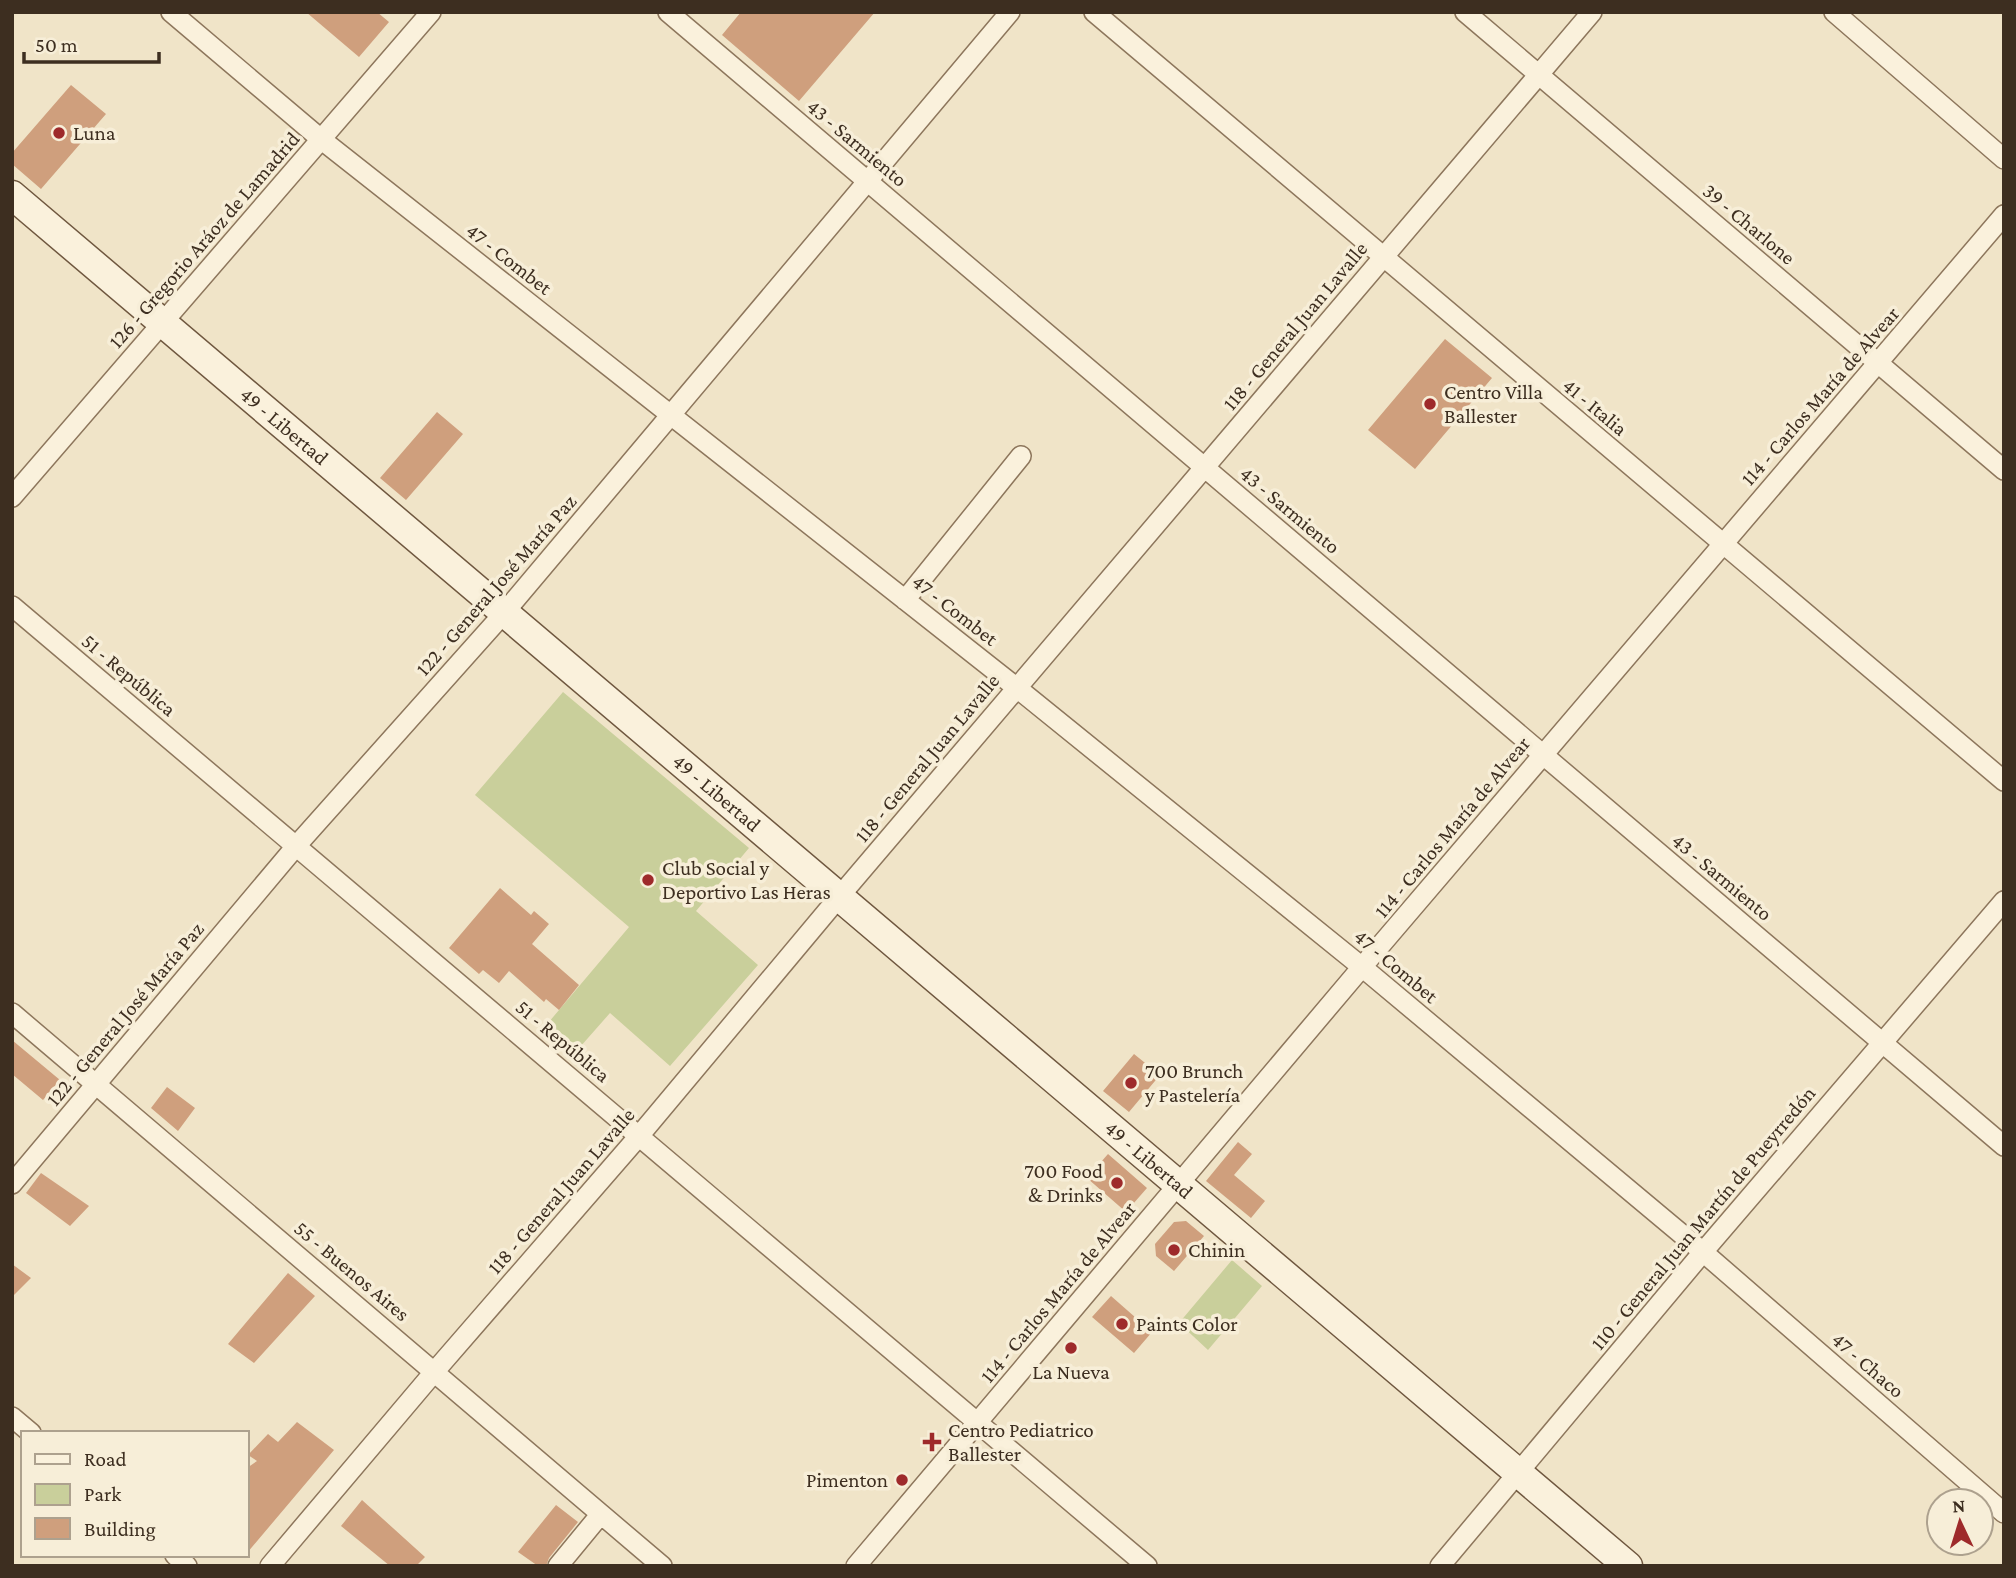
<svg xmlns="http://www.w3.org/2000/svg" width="2016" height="1578" viewBox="0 0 2016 1578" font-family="'Crimson Pro',serif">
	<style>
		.green { fill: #c9cf9b }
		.building { fill: #cf9f7d }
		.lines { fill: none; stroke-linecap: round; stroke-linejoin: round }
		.street-casing { stroke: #8d765c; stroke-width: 22 }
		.secondary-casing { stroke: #6f573f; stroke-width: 31 }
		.street { stroke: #faf1dc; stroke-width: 19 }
		.secondary { stroke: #faf1dc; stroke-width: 28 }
		.poi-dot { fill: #9e2a2b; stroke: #f7eed8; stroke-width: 2.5 }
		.labels { text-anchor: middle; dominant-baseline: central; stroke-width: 7; stroke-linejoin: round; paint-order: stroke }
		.poi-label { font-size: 21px; fill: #3d2e20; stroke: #f7eed8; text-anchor: start }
		.street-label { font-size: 21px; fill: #3d2e20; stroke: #f7eed8 }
	</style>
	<rect width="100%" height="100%" fill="#f0e4c8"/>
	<path class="green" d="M 563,692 L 749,848 L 696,911 L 758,965 L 670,1066 L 610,1013 L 573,1055 L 543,1029 L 629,927 L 475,795 Z
		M 1232,1260 L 1262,1286 L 1208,1350 L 1179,1323 Z"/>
	<path class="building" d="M 306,12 L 377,12 L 389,22 L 359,57 Z
		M 741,12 L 875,12 L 799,101 L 722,35 Z
		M 71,85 L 106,114 L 41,189 L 12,164 L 12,153 Z
		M 1445,339 L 1492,378 L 1415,469 L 1368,430 Z
		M 437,412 L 463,434 L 406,500 L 380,478 Z
		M 500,888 L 531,915 L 534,911 L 549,924 L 532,944 L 579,985 L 559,1010 L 546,999 L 544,1002 L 509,971 L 499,983 L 483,970 L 479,974 L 449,948 Z
		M 12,1040 L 60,1080 L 43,1100 L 12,1074 Z
		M 1134,1054 L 1160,1075 L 1129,1112 L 1103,1091 Z
		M 167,1087 L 195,1108 L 178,1131 L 151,1108 Z
		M 1238,1142 L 1252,1154 L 1234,1175 L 1265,1201 L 1251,1218 L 1206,1181 Z
		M 1108,1154 L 1147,1188 L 1126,1212 L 1087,1178 Z
		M 41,1173 L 89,1206 L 70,1226 L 26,1193 Z
		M 1186,1221 L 1204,1236 L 1174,1271 L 1156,1256 L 1155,1244 L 1174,1222 Z
		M 12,1264 L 31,1278 L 12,1297 Z
		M 288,1273 L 315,1296 L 254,1363 L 228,1344 Z
		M 1111,1296 L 1152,1332 L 1134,1353 L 1092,1317 Z
		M 297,1422 L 334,1450 L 247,1553 L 247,1468 L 257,1461 L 248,1455 L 268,1434 L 278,1442 Z
		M 362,1500 L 425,1557 L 416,1566 L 390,1566 L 341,1526 Z
		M 556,1505 L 578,1522 L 549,1558 L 546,1566 L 538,1566 L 518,1552 Z"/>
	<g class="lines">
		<defs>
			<path id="street" d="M 171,12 L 322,140 L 1017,688 L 1362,967 L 1703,1252 L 2004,1513
				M 668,12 L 2004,1146
				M 1094,12 L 2004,781
				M 1465,12 L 2004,470
				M 1834,12 L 2004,159
				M 12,497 L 431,12
				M 905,600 L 1021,456
				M 12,606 L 1147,1566
				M 12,1013 L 662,1566
				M 12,1184 L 297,845 L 504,613 L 1010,12
				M 12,1417 L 31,1433
				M 175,1555 L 187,1566
				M 270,1566 L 435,1371 L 639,1136 L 839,897 L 1592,12
				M 558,1566 L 600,1515
				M 856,1566 L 1362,967 L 2004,215
				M 1440,1566 L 1703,1252 L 2004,901"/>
			<g id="secondary">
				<path id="s1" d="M 12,195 L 1628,1566"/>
			</g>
		</defs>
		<use href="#street" class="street-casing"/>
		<use href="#secondary" class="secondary-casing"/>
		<use href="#street" class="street"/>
		<use href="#secondary" class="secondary"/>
	</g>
	<g class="poi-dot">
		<circle cx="59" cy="133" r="7"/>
		<circle cx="1430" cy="404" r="7"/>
		<circle cx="648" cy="880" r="7"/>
		<circle cx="1131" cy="1083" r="7"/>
		<circle cx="1117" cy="1183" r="7"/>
		<circle cx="1174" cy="1250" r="7"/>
		<circle cx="1122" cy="1324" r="7"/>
		<circle cx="1071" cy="1348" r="7"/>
		<path d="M928.5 1431.5h7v7h7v7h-7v7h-7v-7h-7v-7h7z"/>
		<circle cx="902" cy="1480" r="7"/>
	</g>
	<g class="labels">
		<g class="poi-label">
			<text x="73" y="133">Luna</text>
			<text x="1444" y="392">Centro Villa<tspan x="1444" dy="24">Ballester</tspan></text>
			<text x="662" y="868">Club Social y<tspan x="662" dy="24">Deportivo Las Heras</tspan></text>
			<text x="1145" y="1071">700 Brunch<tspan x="1145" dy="24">y Pastelería</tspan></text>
			<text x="1103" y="1171" text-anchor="end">700 Food<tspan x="1103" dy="24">&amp; Drinks</tspan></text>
			<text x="1188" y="1250">Chinin</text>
			<text x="1136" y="1324">Paints Color</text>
			<text x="1071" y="1372" text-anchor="middle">La Nueva</text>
			<text x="948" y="1430">Centro Pediatrico<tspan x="948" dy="24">Ballester</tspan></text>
			<text x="888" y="1480" text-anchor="end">Pimenton</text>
		</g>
		<g class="street-label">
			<text transform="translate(857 143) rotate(40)">43 - Sarmiento</text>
			<text transform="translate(1749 224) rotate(40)">39 - Charlone</text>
			<text transform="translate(204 240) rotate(-49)">126 - Gregorio Aráoz de Lamadrid</text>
			<text transform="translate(509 259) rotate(38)">47 - Combet</text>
			<text transform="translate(1295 326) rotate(-50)">118 - General Juan Lavalle</text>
			<text transform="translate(1820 396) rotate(-49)">114 - Carlos María de Alvear</text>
			<text transform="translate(1595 407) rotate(40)">41 - Italia</text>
			<text stroke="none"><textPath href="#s1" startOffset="357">49 - Libertad</textPath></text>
			<text transform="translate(1290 510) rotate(40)">43 - Sarmiento</text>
			<text transform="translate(496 585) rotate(-49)">122 - General José María Paz</text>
			<text transform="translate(955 610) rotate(38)">47 - Combet</text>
			<text transform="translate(129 675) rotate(40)">51 - República</text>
			<text transform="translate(927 758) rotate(-50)">118 - General Juan Lavalle</text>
			<text stroke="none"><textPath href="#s1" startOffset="924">49 - Libertad</textPath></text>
			<text transform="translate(1452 827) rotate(-50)">114 - Carlos María de Alvear</text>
			<text transform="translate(1722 877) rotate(40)">43 - Sarmiento</text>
			<text transform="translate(1396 966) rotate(40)">47 - Combet</text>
			<text transform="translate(125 1014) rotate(-50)">122 - General José María Paz</text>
			<text transform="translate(563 1041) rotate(40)">51 - República</text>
			<text stroke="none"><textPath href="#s1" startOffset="1491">49 - Libertad</textPath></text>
			<text transform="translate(561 1191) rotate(-49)">118 - General Juan Lavalle</text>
			<text transform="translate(1703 1218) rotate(-50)">110 - General Juan Martín de Pueyrredón</text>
			<text transform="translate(352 1271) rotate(40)">55 - Buenos Aires</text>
			<text transform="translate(1058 1292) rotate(-50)">114 - Carlos María de Alvear</text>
			<text transform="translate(1868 1365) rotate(41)">47 - Chaco</text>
		</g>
	</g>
	<rect width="2016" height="1578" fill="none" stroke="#3d2e20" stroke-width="28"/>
	<rect x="21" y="1431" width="228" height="126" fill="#f7eed8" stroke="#ada18e" stroke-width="2"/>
	<rect x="35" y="1454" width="35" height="10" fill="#faf1dc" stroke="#ada18e" stroke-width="2"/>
	<text x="84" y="1466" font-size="21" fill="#3d2e20">Road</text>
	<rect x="35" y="1484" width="35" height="21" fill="#c9cf9b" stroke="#ada18e" stroke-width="2"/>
	<text x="84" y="1501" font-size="21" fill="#3d2e20">Park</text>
	<rect x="35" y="1518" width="35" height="21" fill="#cf9f7d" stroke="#ada18e" stroke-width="2"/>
	<text x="84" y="1536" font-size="21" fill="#3d2e20">Building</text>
	<g transform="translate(1960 1522) rotate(356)"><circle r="33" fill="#f7eed8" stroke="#ada18e" stroke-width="2"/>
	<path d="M0-5L12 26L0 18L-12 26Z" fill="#9e2a2b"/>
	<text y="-10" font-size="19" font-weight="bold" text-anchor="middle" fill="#3d2e20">N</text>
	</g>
	<path d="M24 52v10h135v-10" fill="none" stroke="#3d2e20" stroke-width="3.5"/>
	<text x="35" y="52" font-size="21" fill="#3d2e20" stroke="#f7eed8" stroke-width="5" paint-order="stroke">50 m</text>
</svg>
